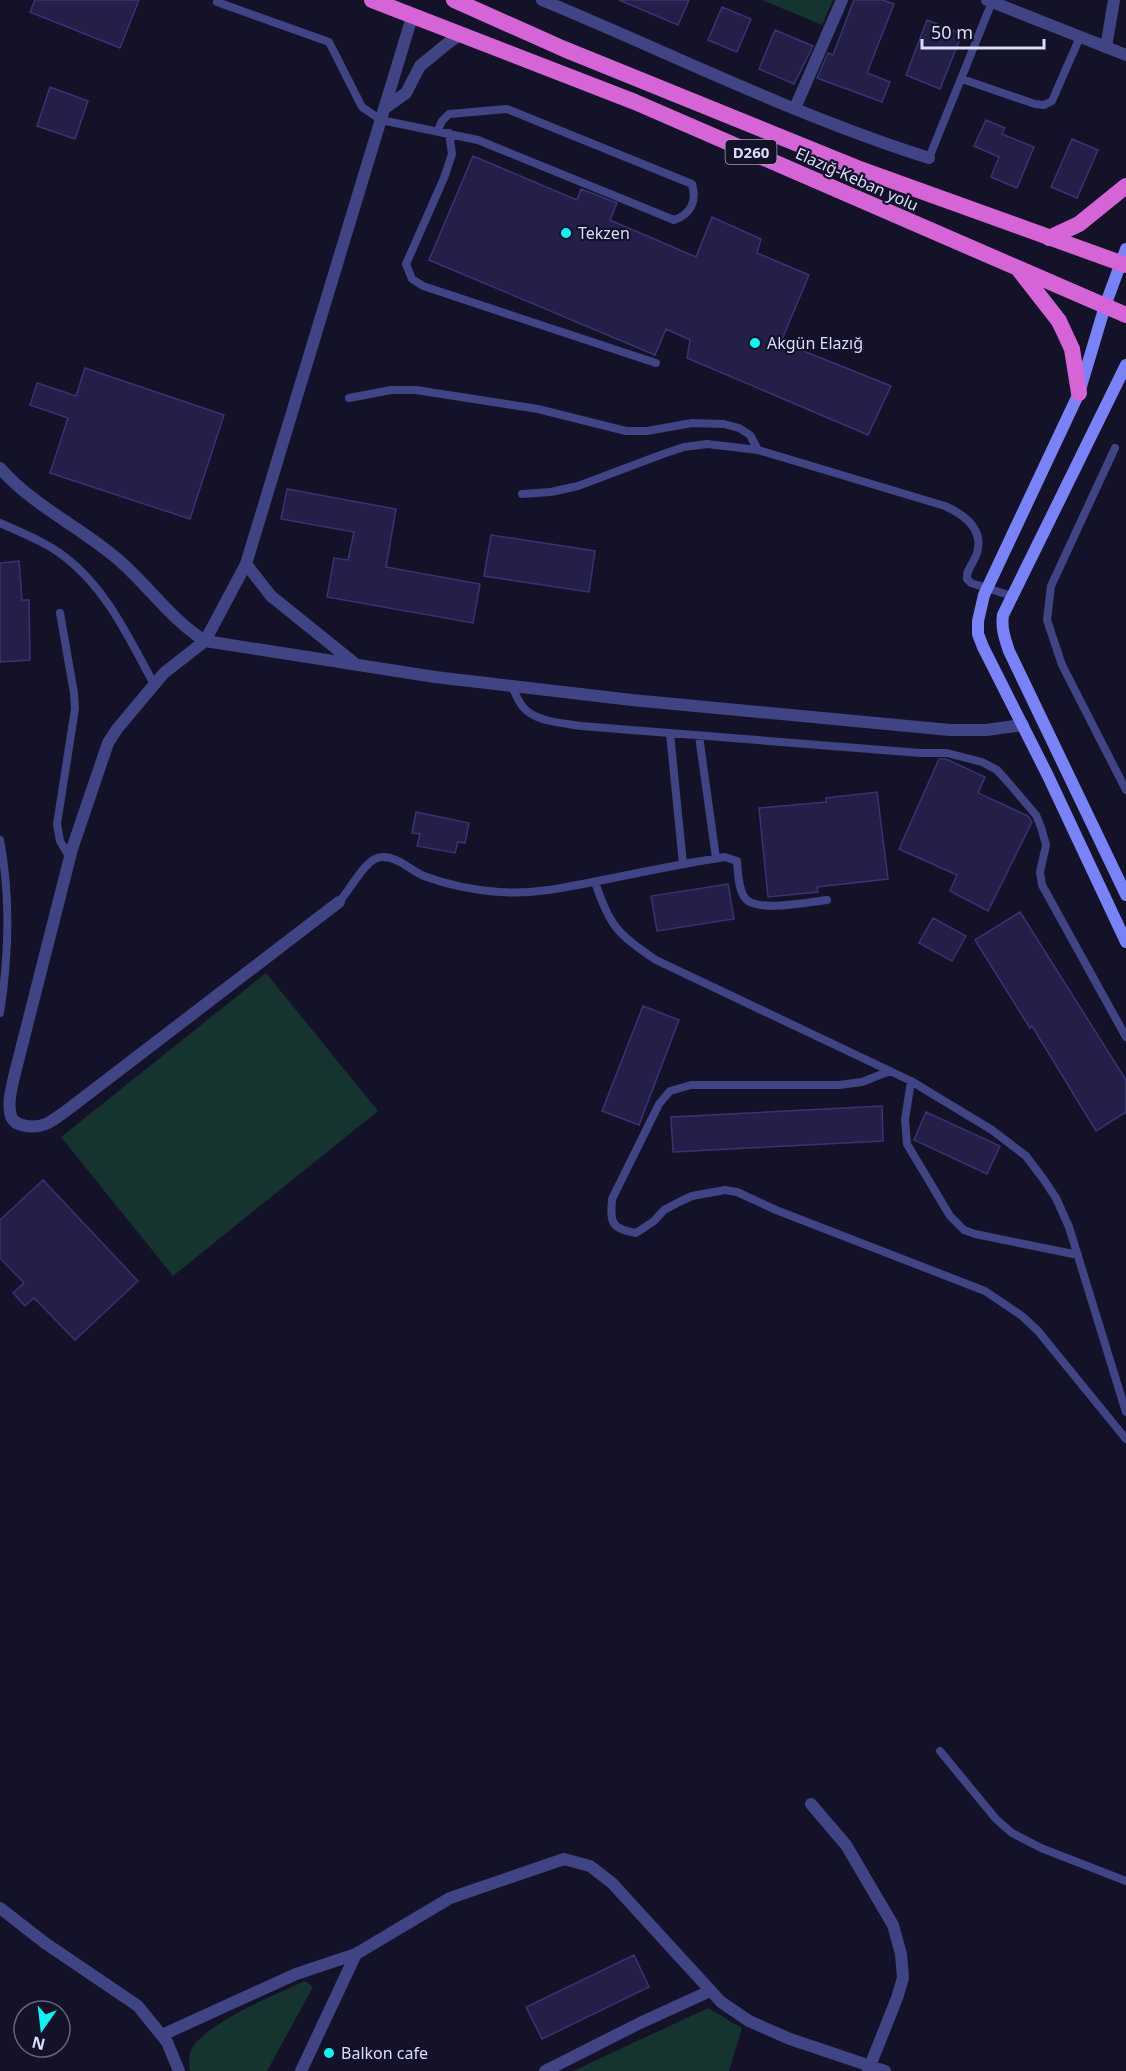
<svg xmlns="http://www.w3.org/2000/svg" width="1126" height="2071" viewBox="0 0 1126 2071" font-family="'Noto Sans',sans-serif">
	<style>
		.green { fill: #15332f }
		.building { fill: #231f49; stroke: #393373; stroke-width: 1.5 }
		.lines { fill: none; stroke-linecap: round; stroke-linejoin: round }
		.service { stroke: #404485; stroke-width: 8 }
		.minor { stroke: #404485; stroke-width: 12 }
		.tertiary { stroke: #404485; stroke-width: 12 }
		.secondary { stroke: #7982f7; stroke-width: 12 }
		.trunk { stroke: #d564d6; stroke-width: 16 }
		.poi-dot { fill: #14f1f1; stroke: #141229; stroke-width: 2 }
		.labels { text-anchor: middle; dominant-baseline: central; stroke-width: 4.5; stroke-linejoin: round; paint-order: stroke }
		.shield { fill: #141229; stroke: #a09fbd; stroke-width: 1.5 }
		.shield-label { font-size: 15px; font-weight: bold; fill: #dcdcfd }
		.street-label { font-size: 16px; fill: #dcdcfd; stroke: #141229 }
		.poi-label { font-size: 16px; fill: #dcdcfd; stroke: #141229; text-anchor: start }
	</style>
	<rect width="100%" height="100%" fill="#141229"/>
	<path class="green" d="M 762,0 L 833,0 L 822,25 Z
		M 266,973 L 378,1111 L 173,1276 L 61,1137 Z
		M 305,1981 L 313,1987 L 267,2071 L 190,2071 C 189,2063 188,2055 192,2048 C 209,2021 275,1995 305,1981 Z
		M 708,2008 L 742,2028 L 729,2071 L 573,2071 Z"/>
	<path class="building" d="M 35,0 L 139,0 L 120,48 L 30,12 Z
		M 619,0 L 689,0 L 678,25 Z
		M 854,0 L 883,0 L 894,4 L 867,73 L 890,82 L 882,102 L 817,78 L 828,53 L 833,55 Z
		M 722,7 L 751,19 L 737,52 L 708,40 Z
		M 927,20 L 962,34 L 940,89 L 906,75 Z
		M 775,30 L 813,46 L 794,84 L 759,69 Z
		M 50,87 L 88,101 L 75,139 L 37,126 Z
		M 986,120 L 1005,128 L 1002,134 L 1034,147 L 1017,188 L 991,177 L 999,157 L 974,146 Z
		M 1072,139 L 1098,150 L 1077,198 L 1051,187 Z
		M 473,156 L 577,200 L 581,189 L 617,203 L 610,220 L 696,257 L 712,217 L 761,239 L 757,253 L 809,275 L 781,342 L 891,386 L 868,435 L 687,358 L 690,340 L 666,329 L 655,355 L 429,260 Z
		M 85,368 L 224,415 L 190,519 L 50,473 L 68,418 L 30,405 L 37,383 L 76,396 Z
		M 287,489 L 396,509 L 386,567 L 480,584 L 473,623 L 327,597 L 334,558 L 348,560 L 354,532 L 281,519 Z
		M 491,535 L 595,551 L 589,592 L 484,576 Z
		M 19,561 L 22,600 L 29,600 L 30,660 L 0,662 L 0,563 Z
		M 939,759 L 946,759 L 985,777 L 978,793 L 1028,816 L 1032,822 L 988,911 L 950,891 L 957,875 L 899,849 Z
		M 877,792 L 888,879 L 817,887 L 818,892 L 768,897 L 759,808 L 826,802 L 826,798 Z
		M 416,812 L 469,823 L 465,843 L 458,842 L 455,853 L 417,846 L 420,834 L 412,833 Z
		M 728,884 L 734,919 L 657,931 L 651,896 Z
		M 1020,912 L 1126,1080 L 1126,1112 L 1096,1131 L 1032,1026 L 1030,1028 L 975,940 Z
		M 933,918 L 966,936 L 952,961 L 919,943 Z
		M 643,1006 L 679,1020 L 639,1125 L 602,1111 Z
		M 882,1106 L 883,1141 L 673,1152 L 671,1117 Z
		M 926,1112 L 1000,1146 L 987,1174 L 914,1140 Z
		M 43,1180 L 138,1281 L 75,1340 L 34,1298 L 25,1306 L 13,1293 L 24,1283 L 0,1258 L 0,1220 Z
		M 634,1955 L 649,1987 L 542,2039 L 526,2007 Z"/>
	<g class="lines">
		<path class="service" d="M 217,2 L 329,42 L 362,107 L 381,120 L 478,140 L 674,220 C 691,214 697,201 692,184 L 507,109 L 449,114 L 442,121 L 438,130
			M 962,79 L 1035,104 L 1044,105 L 1052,101 L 1080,37
			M 449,133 L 452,154 L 444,178 L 406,264 L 412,279 L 423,286 L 656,363
			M 929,158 L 992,2
			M 349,398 L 391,390 L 416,390 L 538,409 L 626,431 L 647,431 L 692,423 L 724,424 L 739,428 L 750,435 L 758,450
			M 1115,448 L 1051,586 L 1047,620 L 1062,665 L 1126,790
			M 522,494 L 551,492 L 578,486 L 663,454 L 684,447 L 707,444 L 758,450 L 945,506 C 965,515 984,529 977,553 C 974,563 966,569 967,579 L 971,583 L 1012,596
			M 0,523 C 22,533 46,542 65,557 C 107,589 129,639 154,684
			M 60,613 L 74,693 L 75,709 L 57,824 L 60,841 L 70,858
			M 512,686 C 515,693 518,701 523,707 C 535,722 564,723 581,726 L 920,753 L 947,753 L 982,762 L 997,770 L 1007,781 L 1036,815 L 1041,827 L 1046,845 L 1040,872 L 1042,885 L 1126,1037
			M 670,733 L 683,864
			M 699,736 L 716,858
			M 0,840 C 11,898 9,955 0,1013
			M 595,882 C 609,925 618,935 656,960 L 911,1081 L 992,1130 L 1026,1156 L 1044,1180 L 1056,1198 L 1069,1227 L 1126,1412
			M 339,902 C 351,889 366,857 382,857 C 397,856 410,870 424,876 C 448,885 473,890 499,892 C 536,895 572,886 608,879 C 647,871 686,863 725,857 L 737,861 C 738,872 738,889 745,898 C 755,913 809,902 827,900
			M 890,1071 L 862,1082 L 839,1085 L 691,1085 L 670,1091 L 659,1104 L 612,1199 C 610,1222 611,1229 636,1233 L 654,1221 L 664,1210 L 679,1202 L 692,1196 L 725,1190 L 737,1192 L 776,1210 L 985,1291 L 1022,1316 L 1038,1331 L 1126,1439
			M 911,1081 L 905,1120 L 907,1144 L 950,1216 L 964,1230 L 975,1234 L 1078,1255
			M 940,1751 L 996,1819 L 1012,1833 L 1041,1848 L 1126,1881"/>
		<path class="minor" d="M 542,0 C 670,53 796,116 929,158
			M 1106,47 L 1114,0
			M 385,108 L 406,93 L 420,66 L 448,43 L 460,35
			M 795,108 L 842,0
			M 0,468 C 34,507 83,528 121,562 C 150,588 171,619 205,641 L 435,677 L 632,700 L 950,730 L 986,730 L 1023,725
			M 246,564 L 271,596 L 353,662
			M 339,902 L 66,1111 C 60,1115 53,1121 46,1124 C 36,1128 15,1128 11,1116 C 7,1103 12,1086 15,1073 L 72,849 L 108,743 L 117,729 L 164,673 L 205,641 L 246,564 L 412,17
			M 811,1804 L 846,1845 L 893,1925 L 901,1954 L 903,1978 L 897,1998 L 868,2071
			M 0,1908 L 45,1943 L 138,2006 L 167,2042 L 179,2071
			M 162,2035 L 296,1974 L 356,1954 L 450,1898 L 564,1859 L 590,1866 L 612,1883 L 721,2002 L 749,2021 L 790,2039 L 885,2071
			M 301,2071 L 356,1954
			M 545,2071 L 640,2023 L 710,1991"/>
		<path class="tertiary" d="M 987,0 L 1126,55"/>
		<path class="secondary" d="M 1126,249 L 1105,306 L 1079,393 L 984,595 L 978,621 L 978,634 L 983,647 L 1048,776 L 1126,942
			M 1126,365 L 1003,615 C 1001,628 1005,639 1009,651 L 1126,895"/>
		<path class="trunk" d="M 372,0 L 635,102 L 1126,315
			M 454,0 L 564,49 L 857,168 L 1126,265
			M 1049,238 L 1079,224 L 1126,186
			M 1020,271 L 1059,321 L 1072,349 L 1079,393"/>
	</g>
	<g class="poi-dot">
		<circle cx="566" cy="233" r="6"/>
		<circle cx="755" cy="343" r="6"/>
		<circle cx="329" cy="2053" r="6"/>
	</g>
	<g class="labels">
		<rect class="shield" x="725.5" y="140" width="51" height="24" rx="4.5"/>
		<g class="shield-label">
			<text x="751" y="152">D260</text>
		</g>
		<g class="street-label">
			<text transform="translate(857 179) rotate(24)">Elazığ-Keban yolu</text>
		</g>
		<g class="poi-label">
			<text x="578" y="233">Tekzen</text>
			<text x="767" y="343">Akgün Elazığ</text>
			<text x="341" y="2053">Balkon cafe</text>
		</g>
	</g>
	<g transform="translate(42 2029) rotate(194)"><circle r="28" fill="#141229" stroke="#64637e" stroke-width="1.5"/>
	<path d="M0-4.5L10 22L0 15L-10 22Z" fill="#14f1f1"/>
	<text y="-9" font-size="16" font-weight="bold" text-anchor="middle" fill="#dcdcfd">N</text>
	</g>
	<path d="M922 39v9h122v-9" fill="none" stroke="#dcdcfd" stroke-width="3"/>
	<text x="931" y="39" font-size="18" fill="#dcdcfd" stroke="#141229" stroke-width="4.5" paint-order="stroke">50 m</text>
</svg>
